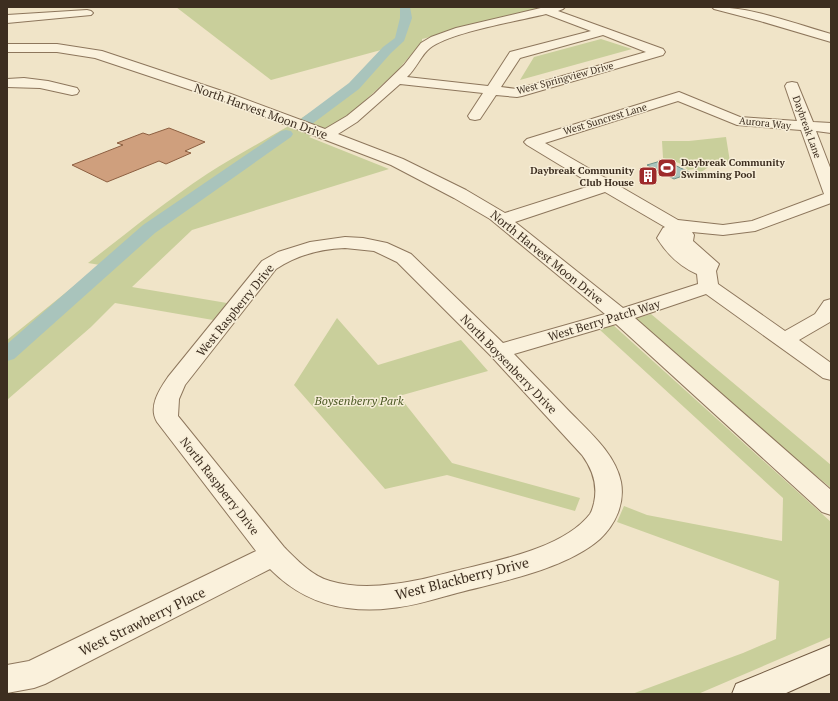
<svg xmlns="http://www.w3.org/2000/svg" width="838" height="701" viewBox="0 0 838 701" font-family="'PT Serif',serif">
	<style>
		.green { fill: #c9cf9b }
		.water { fill: #a9c4bc; stroke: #6f938a }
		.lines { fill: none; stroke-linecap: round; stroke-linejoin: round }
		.canal { fill: #a9c4bc; fill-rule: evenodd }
		.building { fill: #cf9f7d; stroke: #8d5f41 }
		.street-casing { stroke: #8d765c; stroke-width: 2 }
		.secondary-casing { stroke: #6f573f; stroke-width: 2 }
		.street { fill: #faf1dc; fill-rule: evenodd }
		.secondary { fill: #faf1dc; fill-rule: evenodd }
		.labels { text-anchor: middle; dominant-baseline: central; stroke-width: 3; stroke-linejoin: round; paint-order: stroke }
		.far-street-label { font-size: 10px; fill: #3d2e20; stroke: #f7eed8 }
		.far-poi-label { font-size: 10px; font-weight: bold; fill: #3d2e20; stroke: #f7eed8; text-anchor: start }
		.street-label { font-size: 12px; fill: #3d2e20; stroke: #f7eed8 }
		.park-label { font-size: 12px; font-style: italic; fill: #4d5a26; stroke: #f7eed8 }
		.near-street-label { font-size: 14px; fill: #3d2e20; stroke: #f7eed8 }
	</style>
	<rect width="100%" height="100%" fill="#f0e4c8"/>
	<path class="green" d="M 176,7 L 548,7 L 422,39 L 422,42 L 397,71 L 346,118 L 309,137 L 389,169 L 192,230 L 132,287 L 227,303 L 213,320 L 115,303 L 91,327 L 7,400 L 7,340 L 100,265 L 88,263 C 127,233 166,201 207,174 C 265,136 339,107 381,50 L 271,80 Z
		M 601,39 L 632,49 L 520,80 L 534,57 Z
		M 726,137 L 730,162 L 714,163 L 700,173 L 695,169 L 688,170 L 679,163 L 663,158 L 662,141 L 689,141 Z
		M 651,314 L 831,465 L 831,488 L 635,326 L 637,318 Z
		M 337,318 L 378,365 L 461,340 L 488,371 L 399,396 L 452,463 L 580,498 L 575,511 L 447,475 L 385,489 L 294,385 Z
		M 612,324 L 831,522 L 831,637 L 698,694 L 632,694 L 743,653 L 776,639 L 779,581 L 617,522 L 624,506 L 647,515 L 782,541 L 783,498 L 600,330 Z"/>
	<path class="water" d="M 664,160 L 687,171 L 691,173 L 674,179 L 647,165 Z"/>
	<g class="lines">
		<path class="canal" d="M 400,7 L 410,7 L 412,18 L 404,41 L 391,53 L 359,89 L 312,124 L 307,125 L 302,124 L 300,121 L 302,118 L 349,83 L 383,47 L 395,38 L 400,18 Z
			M 286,130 L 291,131 L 293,134 L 291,137 L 155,233 L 14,359 L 7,361 L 7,344 L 143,225 L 281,131 Z"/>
	</g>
	<path class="building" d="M 169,128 L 205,142 L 185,151 L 191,153 L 166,164 L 159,161 L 107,182 L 72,165 L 123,145 L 117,143 L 143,133 L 149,135 Z"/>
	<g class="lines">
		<defs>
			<path id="street" d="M 545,7 L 565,7 L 563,9 L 558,11 L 663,49 L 665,52 L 663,55 L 522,96 L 517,97 L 496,95 L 480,119 L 475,120 L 470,119 L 468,116 L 483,93 L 400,84 L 357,122 L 338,134 L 403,159 L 466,190 L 505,213 L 593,185 L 527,145 L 524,142 L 527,139 L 679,92 L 740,117 L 797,121 L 785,86 L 787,83 L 792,82 L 797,83 L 813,122 L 831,123 L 831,133 L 816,131 L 831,170 L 831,203 L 755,231 L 723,235 L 692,232 L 694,235 L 693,241 L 719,264 L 716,271 L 718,284 L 785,331 L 815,314 L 824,301 L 831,299 L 830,322 L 799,340 L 831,363 L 831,380 L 823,378 L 706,294 L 635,318 L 831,490 L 831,515 L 822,512 L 616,324 L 514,354 C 531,372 549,390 566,408 C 586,429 615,452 621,482 C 625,504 615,525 600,539 C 566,569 500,582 457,593 C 435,599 414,606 392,608 C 377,610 362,610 347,608 C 316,604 292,591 270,569 L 45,684 L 34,688 L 7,693 L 7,665 L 29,661 L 256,551 L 157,422 C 148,407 159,390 168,377 L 262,261 L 278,252 L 310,242 L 345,237 L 363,238 L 387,243 L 411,254 L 503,343 L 605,314 L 490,219 L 454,198 L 391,165 L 221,100 L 95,58 L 57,52 L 7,52 L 7,44 L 57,44 L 102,51 L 231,94 L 325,129 L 347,116 L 374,94 L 404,65 L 421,43 L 431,37 L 456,28 ZM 546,14 L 591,31 L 510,52 L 488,86 L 407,77 C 416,69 421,55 430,48 C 451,32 518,21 546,14 ZM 603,35 L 646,52 L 517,89 L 501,87 L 520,58 ZM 678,101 L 737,125 L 801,130 L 824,194 L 752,221 L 723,225 L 678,220 L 545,143 ZM 605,192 L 665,227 L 663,228 L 657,238 C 667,254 679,266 697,274 L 698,284 L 623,308 L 515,222 ZM 345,248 L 374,251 L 397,262 L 491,356 L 582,455 C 593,470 598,485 594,503 C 593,507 592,511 590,514 C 563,549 495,561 455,571 C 435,576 414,582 393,584 C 373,587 350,587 330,581 C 312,576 297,560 284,547 L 178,416 L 179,399 L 185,385 L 276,269 C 297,255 320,249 345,248 Z
				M 712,7 C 753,7 792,23 831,34 L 831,42 L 760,21 L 714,9 Z
				M 87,10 L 91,11 L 93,13 L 91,15 L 7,23 L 7,15 Z
				M 24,78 L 48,81 L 77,88 L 79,91 L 77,94 L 72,95 L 40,88 L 7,87 L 7,79 Z"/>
			<path id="secondary" d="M 831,645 L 831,673 L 784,694 L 732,694 L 736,684 Z"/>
		</defs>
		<use href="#street" class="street-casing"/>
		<use href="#secondary" class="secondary-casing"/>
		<use href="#street" class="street"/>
		<use href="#secondary" class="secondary"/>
	</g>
	<defs>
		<symbol id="stadium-square" viewBox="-11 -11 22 22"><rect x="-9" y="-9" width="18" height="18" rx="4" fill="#9e2a2b" stroke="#f7eed8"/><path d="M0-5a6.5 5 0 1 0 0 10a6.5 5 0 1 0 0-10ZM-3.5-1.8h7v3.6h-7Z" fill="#fff"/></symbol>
		<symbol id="building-square" viewBox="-11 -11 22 22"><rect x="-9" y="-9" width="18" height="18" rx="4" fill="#9e2a2b" stroke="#f7eed8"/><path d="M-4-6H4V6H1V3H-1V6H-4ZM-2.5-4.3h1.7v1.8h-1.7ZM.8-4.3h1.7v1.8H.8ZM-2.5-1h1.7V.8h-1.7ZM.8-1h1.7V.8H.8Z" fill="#fff"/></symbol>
	</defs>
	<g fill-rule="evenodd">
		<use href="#stadium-square" x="656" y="157" width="22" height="22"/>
		<use href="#building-square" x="637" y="165" width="22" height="22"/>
	</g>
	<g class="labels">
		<g class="far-street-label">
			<text transform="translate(565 78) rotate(-15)">West Springview Drive</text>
			<text transform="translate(605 119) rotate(-17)">West Suncrest Lane</text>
			<text transform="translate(765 123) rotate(6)">Aurora Way</text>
			<text transform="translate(807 127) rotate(70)">Daybreak Lane</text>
		</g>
		<g class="far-poi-label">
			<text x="681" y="162">Daybreak Community<tspan x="681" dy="12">Swimming Pool</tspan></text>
			<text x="634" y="170" text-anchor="end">Daybreak Community<tspan x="634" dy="12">Club House</tspan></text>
		</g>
		<g class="street-label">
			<text transform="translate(261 111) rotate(20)">North Harvest Moon Drive</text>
			<text transform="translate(547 257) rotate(39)">North Harvest Moon Drive</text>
			<text transform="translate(235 310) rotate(-51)">West Raspberry Drive</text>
			<text transform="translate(604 320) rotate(-17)">West Berry Patch Way</text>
			<text transform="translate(509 364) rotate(46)">North Boysenberry Drive</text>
			<text transform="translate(220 486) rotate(52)">North Raspberry Drive</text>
		</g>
		<g class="park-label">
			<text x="359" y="400">Boysenberry Park</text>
		</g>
		<g class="near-street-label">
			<text transform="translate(462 578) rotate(-14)">West Blackberry Drive</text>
			<text transform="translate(142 621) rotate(-26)">West Strawberry Place</text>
		</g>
	</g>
	<rect width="838" height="701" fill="none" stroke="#3d2e20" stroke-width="16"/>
</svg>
